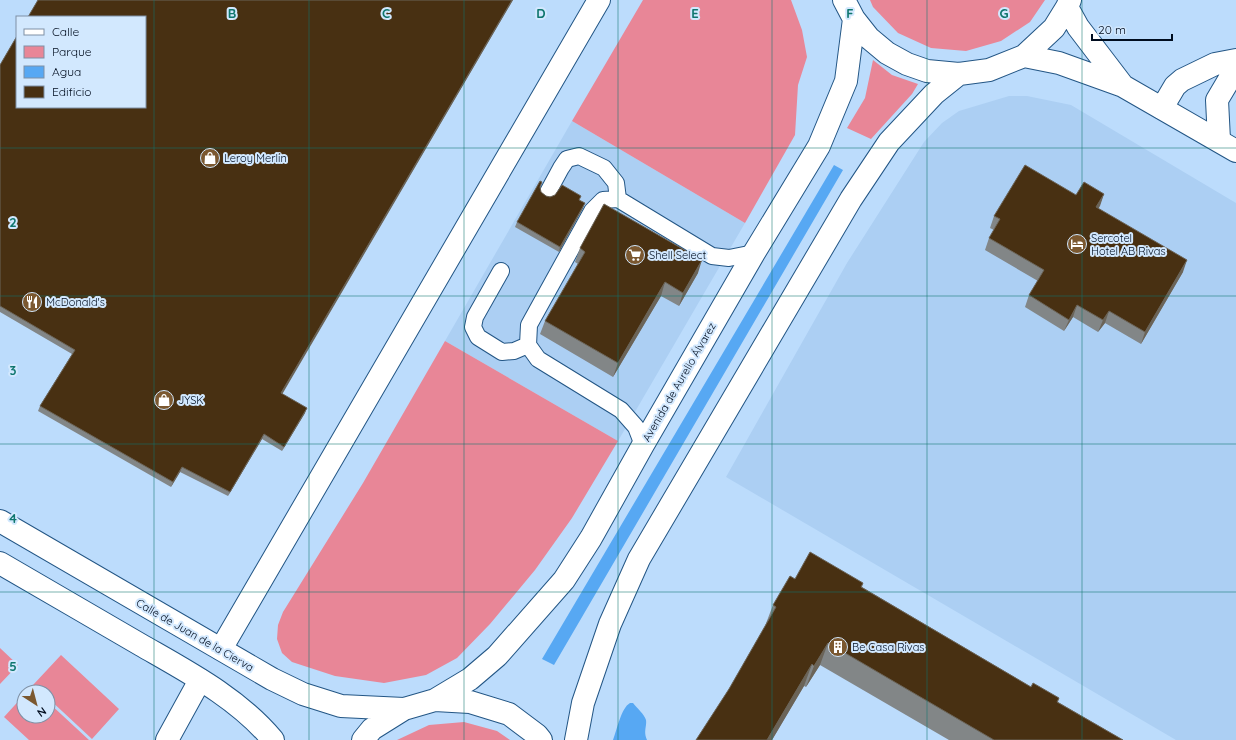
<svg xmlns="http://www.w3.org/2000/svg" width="1236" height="740" viewBox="0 0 1236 740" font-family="Quicksand,sans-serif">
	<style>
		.built { fill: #accff3 }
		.green { fill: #e88697 }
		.water { fill: #57a8f3 }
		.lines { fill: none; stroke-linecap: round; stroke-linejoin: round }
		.lane-casing { stroke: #235685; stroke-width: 18 }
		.street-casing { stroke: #235685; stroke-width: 24 }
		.secondary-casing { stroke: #235685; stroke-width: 24 }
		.lane { stroke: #fff; stroke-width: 16 }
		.street { stroke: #fff; stroke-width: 22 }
		.secondary { stroke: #fff; stroke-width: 22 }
		.wall { fill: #828687 }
		.shaded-wall { fill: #6b6458 }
		.building { fill: #483012; stroke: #6b6458 }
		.grid { fill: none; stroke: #0f766e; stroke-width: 1; stroke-opacity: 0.55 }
		.labels { text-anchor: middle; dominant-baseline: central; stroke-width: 4; stroke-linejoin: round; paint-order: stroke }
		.poi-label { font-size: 11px; fill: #000d1f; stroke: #d2e8fe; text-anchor: start }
		.street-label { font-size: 11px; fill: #000d1f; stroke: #d2e8fe }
		.grid-label { font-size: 13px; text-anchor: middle; font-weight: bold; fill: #0f766e; stroke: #d2e8fe; stroke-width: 4; stroke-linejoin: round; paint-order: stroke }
	</style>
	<rect width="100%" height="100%" fill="#bcdcfc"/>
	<path class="built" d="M 1009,96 L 1027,96 L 1071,105 L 1236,203 L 1236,740 L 1176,740 L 726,477 L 847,263 L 924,142 L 942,123 L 959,111 Z
		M 572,121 L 745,223 L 618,441 L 445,341 Z"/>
	<path class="green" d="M 643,0 L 791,0 L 802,30 L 807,57 L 798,85 L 795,135 L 745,223 L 572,121 Z
		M 870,0 L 1045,0 L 1030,22 L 1001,41 L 966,51 L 931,48 L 898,33 L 873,7 Z
		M 873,60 L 892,75 L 918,84 L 912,94 L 871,139 L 847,128 L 865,98 Z
		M 445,341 L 618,441 L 572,518 L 535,570 L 490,624 L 457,658 L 426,675 L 384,683 L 335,676 L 292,662 L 282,653 L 277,639 L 278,625 L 283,612 L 363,483 Z
		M 0,648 L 18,665 L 0,684 Z
		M 61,655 L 119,709 L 92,739 L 48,698 L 48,692 L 41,692 L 33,685 Z
		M 24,695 L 24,716 L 48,716 L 48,702 L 89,740 L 29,740 L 4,717 Z
		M 464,722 L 497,731 L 510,740 L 397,740 L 429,725 Z"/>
	<path class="water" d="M 834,165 L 843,170 L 554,665 L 542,659 Z
		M 630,703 L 633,703 C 637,708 644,714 646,720 C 647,727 643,731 647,740 L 613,740 C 617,730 621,708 630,703 Z"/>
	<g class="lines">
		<defs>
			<path id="lane" d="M 548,192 L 561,168 L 567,159 L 579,156 L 604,168 L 616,183 L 618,199
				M 501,271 L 475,317 L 473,327 L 478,337 L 502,352 L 514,351 L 528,345
				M 643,445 L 636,427 L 621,410 L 538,359 L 528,345 L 529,325 L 592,211 L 603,200 L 618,199 L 712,256 L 729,258 L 754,253"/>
			<path id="street" d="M 1162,108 L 1175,86 L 1182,80 L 1215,64 L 1236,60
				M 1219,140 L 1217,100 L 1230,78 L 1236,72
				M 221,649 L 599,0
				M 167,740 L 200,680"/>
			<path id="secondary" d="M 844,0 L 854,19 L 869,38 L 887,53 L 907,64 L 927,71 L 959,74 L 989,70 L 1024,56 L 1054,28 L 1067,7 L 1070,0
				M 1067,7 L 1078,27 L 1123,86
				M 1024,56 L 1059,63 L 1123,86 L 1236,151
				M 0,521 L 272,679 L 303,694 L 341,706 L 404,709
				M 0,563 C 47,590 94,618 141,645 C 188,672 238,698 273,740
				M 435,700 L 470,679 L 497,656 L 564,580 L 591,538 L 643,445 L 754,253 L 819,146 L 846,81 L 854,19
				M 363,740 L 372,729 L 404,709 L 435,700 L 470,702 L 509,714 L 537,735 L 541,740
				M 576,740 L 583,703 L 610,624 L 639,559 L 851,199 L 889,142 L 934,94 L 959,74"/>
		</defs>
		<use href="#lane" class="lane-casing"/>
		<use href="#street" class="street-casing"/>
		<use href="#secondary" class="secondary-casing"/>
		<use href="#lane" class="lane"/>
		<use href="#street" class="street"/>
		<use href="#secondary" class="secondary"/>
	</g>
	<path class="wall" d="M 38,0 L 513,0 L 282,393 L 305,413 L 282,451 L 262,439 L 228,496 L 180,472 L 171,487 L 38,411 L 40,406 L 72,354 L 0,312 L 0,65 Z
		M 540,187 L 541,192 L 546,196 L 580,200 L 583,208 L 559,252 L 515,227 L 517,222 Z
		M 1104,194 L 1098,209 L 1183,272 L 1141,344 L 1105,323 L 1098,332 L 1073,317 L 1064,331 L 1025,307 L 1029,295 L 1038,281 L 985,250 L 989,238 L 994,230 L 990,228 L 994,216 Z
		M 580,248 L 698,273 L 679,306 L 661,296 L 613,377 L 540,334 L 545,321 L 578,264 L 575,262 Z
		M 795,579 L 863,583 L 862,587 L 1031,687 L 1059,698 L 1058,702 L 1123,740 L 949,740 L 820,665 L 806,687 L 804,686 L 772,740 L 696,740 L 729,689 L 765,626 L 773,605 Z"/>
	<path class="shaded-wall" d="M 512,0 L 513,0 L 280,398 L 281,393 Z
		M 1104,194 L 1100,206 L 1092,219 L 1096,207 Z
		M 585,203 L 583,208 L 559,252 L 560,247 Z
		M 702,260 L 698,273 L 679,306 L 683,293 Z
		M 1187,260 L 1183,272 L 1141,344 L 1145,332 Z
		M 665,282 L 661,296 L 613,377 L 618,363 Z
		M 1077,305 L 1073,317 L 1064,331 L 1069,320 Z
		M 1109,311 L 1105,323 L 1098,332 L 1103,320 Z
		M 307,408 L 305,413 L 282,451 L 284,447 Z
		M 264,434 L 262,439 L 228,496 L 230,492 Z
		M 182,467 L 180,472 L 171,487 L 173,482 Z
		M 828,643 L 820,665 L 806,687 L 814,666 Z
		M 812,664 L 804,686 L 772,740 L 767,740 Z"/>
	<path class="building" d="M 38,0 L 512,0 L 281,393 L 307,408 L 284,447 L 264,434 L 230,492 L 182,467 L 173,482 L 40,406 L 75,350 L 0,306 L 0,65 L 17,36 L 17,107 L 145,107 L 145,17 L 28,17 Z
		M 1025,165 L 1076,195 L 1084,182 L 1104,194 L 1096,207 L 1187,260 L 1145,332 L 1109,311 L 1103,320 L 1077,305 L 1069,320 L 1029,295 L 1044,270 L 989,238 L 1000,219 L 994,216 Z
		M 540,181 L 542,182 L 540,187 L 541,192 L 546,196 L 550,197 L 555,195 L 562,185 L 581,196 L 579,200 L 585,203 L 560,247 L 517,222 Z
		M 604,204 L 702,260 L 683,293 L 665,282 L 618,363 L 545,321 L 585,252 L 580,248 Z
		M 810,552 L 863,583 L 861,587 L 1031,687 L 1033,683 L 1059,698 L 1057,702 L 1123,740 L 994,740 L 828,643 L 814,666 L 812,664 L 767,740 L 696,740 L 729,689 L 776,607 L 773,605 L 790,576 L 795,579 Z"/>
	<path class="grid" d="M 154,0 L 154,740M 309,0 L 309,740M 464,0 L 464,740M 618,0 L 618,740M 772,0 L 772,740M 927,0 L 927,740M 1082,0 L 1082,740M 0,148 L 1236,148M 0,296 L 1236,296M 0,444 L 1236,444M 0,592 L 1236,592"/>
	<defs>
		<symbol id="shop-disc" viewBox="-11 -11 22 22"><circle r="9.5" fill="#7b5830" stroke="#d2e8fe"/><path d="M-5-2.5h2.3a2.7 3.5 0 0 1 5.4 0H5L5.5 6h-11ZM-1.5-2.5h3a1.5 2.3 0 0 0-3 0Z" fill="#fff"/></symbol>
		<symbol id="hotel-disc" viewBox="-11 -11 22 22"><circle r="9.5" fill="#7b5830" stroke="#d2e8fe"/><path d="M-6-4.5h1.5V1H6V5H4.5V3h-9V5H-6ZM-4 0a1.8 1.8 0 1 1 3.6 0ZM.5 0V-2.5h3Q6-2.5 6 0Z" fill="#fff"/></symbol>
		<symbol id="supermarket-disc" viewBox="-11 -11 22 22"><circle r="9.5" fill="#7b5830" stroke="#d2e8fe"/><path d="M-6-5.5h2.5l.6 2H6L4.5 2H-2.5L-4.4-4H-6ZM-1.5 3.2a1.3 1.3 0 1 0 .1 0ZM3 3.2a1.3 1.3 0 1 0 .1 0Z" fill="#fff"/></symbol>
		<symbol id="restaurant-disc" viewBox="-11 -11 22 22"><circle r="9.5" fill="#7b5830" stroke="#d2e8fe"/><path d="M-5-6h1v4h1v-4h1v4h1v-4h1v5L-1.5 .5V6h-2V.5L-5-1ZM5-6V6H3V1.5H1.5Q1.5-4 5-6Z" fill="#fff"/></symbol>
		<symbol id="building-disc" viewBox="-11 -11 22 22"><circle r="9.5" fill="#7b5830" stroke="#d2e8fe"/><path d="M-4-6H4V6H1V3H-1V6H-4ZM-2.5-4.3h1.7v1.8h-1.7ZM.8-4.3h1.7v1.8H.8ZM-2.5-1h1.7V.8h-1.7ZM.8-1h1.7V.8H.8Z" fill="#fff"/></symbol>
	</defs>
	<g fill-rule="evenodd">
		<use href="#shop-disc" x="199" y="147" width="22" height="22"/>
		<use href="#hotel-disc" x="1066" y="233" width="22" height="22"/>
		<use href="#supermarket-disc" x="624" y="244" width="22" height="22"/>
		<use href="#restaurant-disc" x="21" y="291" width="22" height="22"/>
		<use href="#shop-disc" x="153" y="389" width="22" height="22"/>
		<use href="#building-disc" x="827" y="636" width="22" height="22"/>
	</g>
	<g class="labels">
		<g class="poi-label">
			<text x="224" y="158">Leroy Merlin</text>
			<text x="1091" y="238">Sercotel<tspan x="1091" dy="13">Hotel AB Rivas</tspan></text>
			<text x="649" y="255">Shell Select</text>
			<text x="46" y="302">McDonald's</text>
			<text x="178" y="400">JYSK</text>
			<text x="852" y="647">Be Casa Rivas</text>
		</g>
		<g class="street-label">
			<text transform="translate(679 382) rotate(-60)">Avenida de Aurelio Álvarez</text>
			<text transform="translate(195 635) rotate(30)">Calle de Juan de la Cierva</text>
		</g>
	</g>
	<g class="grid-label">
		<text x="232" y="18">B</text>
		<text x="386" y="18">C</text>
		<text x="541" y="18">D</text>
		<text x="695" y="18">E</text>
		<text x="850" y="18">F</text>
		<text x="1004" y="18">G</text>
		<text x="13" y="227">2</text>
		<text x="13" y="375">3</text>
		<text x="13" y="523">4</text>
		<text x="13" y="671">5</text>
	</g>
	<rect x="16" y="16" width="130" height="92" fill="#d2e8fe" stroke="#7e90a5"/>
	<rect x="24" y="29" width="20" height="6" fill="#ffffff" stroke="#7e90a5"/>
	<text x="52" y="36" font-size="12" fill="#000d1f">Calle</text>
	<rect x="24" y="46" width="20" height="12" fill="#e88697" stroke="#7e90a5"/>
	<text x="52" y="56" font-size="12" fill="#000d1f">Parque</text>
	<rect x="24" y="66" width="20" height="12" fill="#57a8f3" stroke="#7e90a5"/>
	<text x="52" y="76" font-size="12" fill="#000d1f">Agua</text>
	<rect x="24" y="86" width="20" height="12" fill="#483012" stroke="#7e90a5"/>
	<text x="52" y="96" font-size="12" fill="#000d1f">Edificio</text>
	<g transform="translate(36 704) rotate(144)"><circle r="19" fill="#d2e8fe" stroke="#7e90a5"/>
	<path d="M0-3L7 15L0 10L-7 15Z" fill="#7b5830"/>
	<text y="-6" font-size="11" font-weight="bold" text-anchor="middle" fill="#000d1f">N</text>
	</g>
	<path d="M1092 34v6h80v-6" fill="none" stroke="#000d1f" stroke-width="2"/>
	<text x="1098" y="34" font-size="12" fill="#000d1f" stroke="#d2e8fe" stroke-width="3" paint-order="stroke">20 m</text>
</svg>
